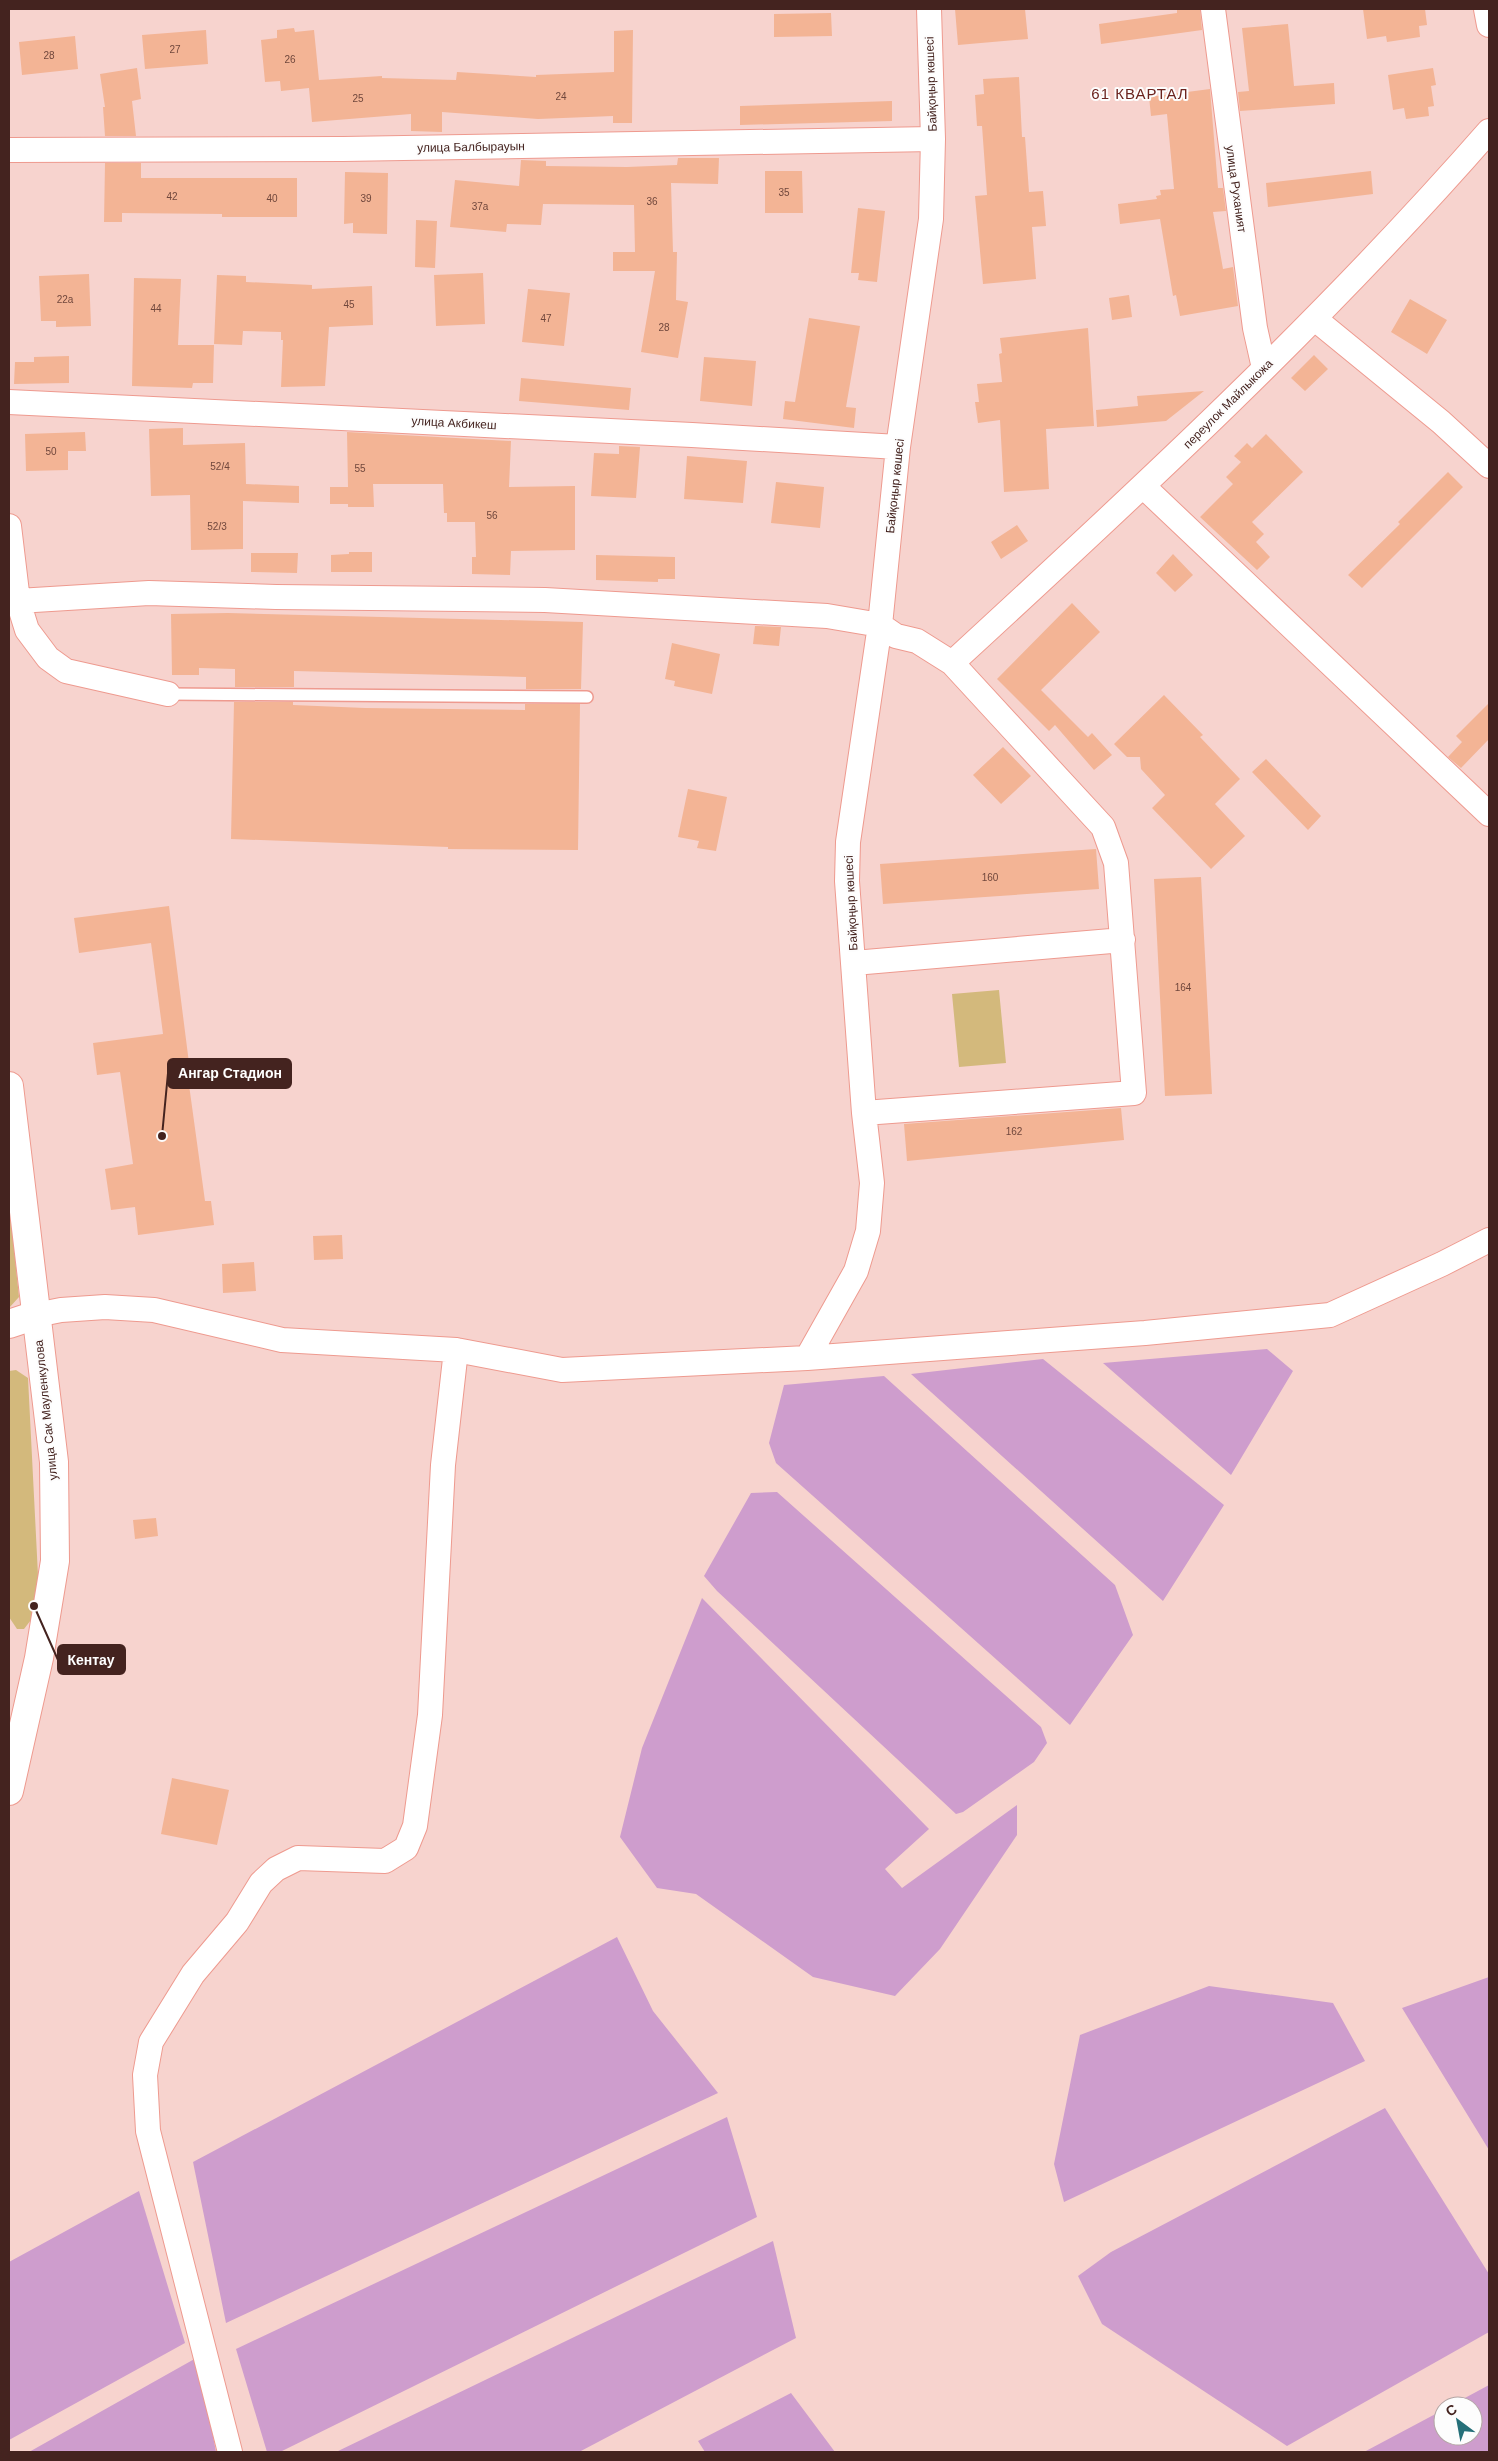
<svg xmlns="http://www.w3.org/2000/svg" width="1498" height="2461" viewBox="0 0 1498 2461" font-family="Arial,sans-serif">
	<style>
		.green { fill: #d3b97c }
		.water { fill: #ce9dcd }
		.building { fill: #f3b495 }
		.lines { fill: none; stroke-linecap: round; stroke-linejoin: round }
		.service-casing { stroke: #ee9a8f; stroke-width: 14 }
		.minor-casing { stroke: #ee9a8f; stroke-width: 26 }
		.tertiary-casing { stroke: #ee9a8f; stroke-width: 30 }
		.secondary-casing { stroke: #ee9a8f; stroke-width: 30 }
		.service { stroke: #fff; stroke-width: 11 }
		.minor { stroke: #fff; stroke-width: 24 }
		.tertiary { stroke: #fff; stroke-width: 28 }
		.secondary { stroke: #fff; stroke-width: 28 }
		.labels { text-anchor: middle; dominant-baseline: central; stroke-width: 4; stroke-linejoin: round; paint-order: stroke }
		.number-label { font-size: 10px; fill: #70473c }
		.street-label { font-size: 12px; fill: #44231f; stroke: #fdfdfd }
		.quarter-label { font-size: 15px; letter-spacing: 1px; fill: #6b231e; stroke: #fdfdfd }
		.leader { fill: none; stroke: #44231f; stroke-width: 2 }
		.callout-dot { fill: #44231f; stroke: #fdfdfd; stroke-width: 2 }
		.callout { fill: #44231f; stroke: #44231f; stroke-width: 2 }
		.callout-label { font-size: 14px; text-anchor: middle; font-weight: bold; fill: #fff }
	</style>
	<rect width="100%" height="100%" fill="#f7d3ce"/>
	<path class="green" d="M 999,990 L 1006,1063 L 959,1067 L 952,994 Z
		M 9,1200 L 19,1297 L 9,1308 Z
		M 16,1370 L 28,1378 L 39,1595 L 34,1616 L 24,1629 L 17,1629 L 9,1617 L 9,1371 Z"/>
	<path class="water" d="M 1267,1349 L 1293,1371 L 1231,1475 L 1103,1363 Z
		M 1043,1359 L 1224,1505 L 1163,1601 L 911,1374 Z
		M 884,1376 L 1115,1585 L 1133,1635 L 1070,1725 L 776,1463 L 769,1443 L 784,1385 Z
		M 777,1492 L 1041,1727 L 1047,1743 L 1034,1762 L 963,1812 L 956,1814 L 717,1591 L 704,1576 L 751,1493 Z
		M 702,1598 L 929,1829 L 885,1869 L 902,1888 L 1017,1805 L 1017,1835 L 940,1949 L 895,1996 L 813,1977 L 696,1894 L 657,1888 L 620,1837 L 642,1748 Z
		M 617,1937 L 653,2011 L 718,2093 L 226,2323 L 193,2162 Z
		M 1489,1977 L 1489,2150 L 1402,2008 Z
		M 1209,1986 L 1333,2003 L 1365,2061 L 1064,2202 L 1054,2164 L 1080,2035 Z
		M 1385,2108 L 1489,2274 L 1489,2332 L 1287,2446 L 1102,2324 L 1078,2276 L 1111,2252 Z
		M 727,2117 L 757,2217 L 280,2452 L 267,2452 L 236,2349 Z
		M 139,2191 L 185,2343 L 9,2440 L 9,2262 Z
		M 773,2241 L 796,2338 L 579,2452 L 336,2452 Z
		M 198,2357 L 216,2452 L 29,2452 Z
		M 1489,2385 L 1489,2452 L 1364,2452 L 1443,2410 L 1443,2436 L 1473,2436 L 1473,2406 L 1450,2406 Z
		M 791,2393 L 835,2452 L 705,2452 L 698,2441 Z"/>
	<path class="building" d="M 955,9 L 1025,9 L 1028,39 L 958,45 Z
		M 1177,9 L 1200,9 L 1202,30 L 1101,44 L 1099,24 L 1177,13 Z
		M 1363,9 L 1425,9 L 1427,25 L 1419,26 L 1420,37 L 1387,42 L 1386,36 L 1367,39 Z
		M 831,13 L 832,36 L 774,37 L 774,14 Z
		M 1288,24 L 1294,86 L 1334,83 L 1335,104 L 1240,111 L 1238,92 L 1249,91 L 1242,28 Z
		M 294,28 L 295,32 L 314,30 L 319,80 L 382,76 L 382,78 L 456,80 L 457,72 L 536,77 L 536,75 L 614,72 L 614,31 L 633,30 L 632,123 L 613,123 L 613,116 L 538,119 L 442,112 L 442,132 L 411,131 L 411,114 L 312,122 L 309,88 L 281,91 L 280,81 L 265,82 L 261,40 L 277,38 L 277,30 Z
		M 206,30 L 208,64 L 145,69 L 142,35 Z
		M 75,36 L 78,69 L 22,75 L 19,42 Z
		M 137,68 L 141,99 L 132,101 L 136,136 L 105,136 L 103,107 L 105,107 L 100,74 Z
		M 1433,68 L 1436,85 L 1431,86 L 1434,106 L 1428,107 L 1429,116 L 1406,119 L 1404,108 L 1393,110 L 1388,75 Z
		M 1019,77 L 1022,137 L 1025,137 L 1029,192 L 1043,191 L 1046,226 L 1032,227 L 1036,279 L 983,284 L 975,196 L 987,195 L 982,126 L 977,126 L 975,95 L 984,94 L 983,79 Z
		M 1210,89 L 1218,188 L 1223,188 L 1226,211 L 1213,212 L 1223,269 L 1233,267 L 1238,306 L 1180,316 L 1176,295 L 1173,296 L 1160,219 L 1120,224 L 1118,204 L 1157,199 L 1156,196 L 1161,195 L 1160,190 L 1174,189 L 1167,114 L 1151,116 L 1149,97 Z
		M 892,101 L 892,121 L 740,125 L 740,106 Z
		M 678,158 L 719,158 L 718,184 L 671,183 L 673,252 L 677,252 L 676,300 L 688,302 L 678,358 L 641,352 L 655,271 L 613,271 L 613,252 L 635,252 L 634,205 L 543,204 L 541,225 L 507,224 L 506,232 L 450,227 L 455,180 L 519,186 L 521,160 L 546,161 L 546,166 L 627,167 L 677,165 Z
		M 105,163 L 141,163 L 141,178 L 297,178 L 297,217 L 222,217 L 222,214 L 122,213 L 122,222 L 104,222 Z
		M 765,171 L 802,171 L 803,213 L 765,213 Z
		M 1371,171 L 1373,194 L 1268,207 L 1266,183 Z
		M 345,172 L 388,173 L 387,234 L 353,233 L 353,223 L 344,224 Z
		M 858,208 L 885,211 L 877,282 L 858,280 L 859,273 L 851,273 Z
		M 416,220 L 437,221 L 435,268 L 415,267 Z
		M 483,273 L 485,324 L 436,326 L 434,275 Z
		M 89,274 L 91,326 L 56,327 L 56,321 L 41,321 L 39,276 Z
		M 217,275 L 246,276 L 246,282 L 312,285 L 312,289 L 372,286 L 373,325 L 329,327 L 325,386 L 281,387 L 283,340 L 281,340 L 281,332 L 243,331 L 242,345 L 214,344 Z
		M 134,278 L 181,279 L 178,345 L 214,345 L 213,383 L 193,383 L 192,388 L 132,386 Z
		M 528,289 L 570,293 L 564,346 L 522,342 Z
		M 1129,295 L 1132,317 L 1112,320 L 1109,298 Z
		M 1410,299 L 1447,320 L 1427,354 L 1391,332 Z
		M 809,318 L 860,326 L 846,407 L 856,408 L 854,428 L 783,419 L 785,401 L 795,402 Z
		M 1088,328 L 1094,426 L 1046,429 L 1049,489 L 1004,492 L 1000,420 L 978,423 L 975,402 L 979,402 L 977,384 L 1002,382 L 999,354 L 1002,353 L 1000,338 Z
		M 1314,355 L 1328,369 L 1305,391 L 1291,378 Z
		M 69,356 L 69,383 L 14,384 L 15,362 L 34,362 L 34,357 Z
		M 704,357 L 756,361 L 752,406 L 700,401 Z
		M 521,378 L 631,388 L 629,410 L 519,401 Z
		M 1204,391 L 1166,421 L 1097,427 L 1096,410 L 1138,406 L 1137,396 Z
		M 183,428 L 183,445 L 245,443 L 246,484 L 299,486 L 299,503 L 243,501 L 243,549 L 191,550 L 190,495 L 151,496 L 149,429 Z
		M 85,432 L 86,451 L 68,451 L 68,470 L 26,471 L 25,434 Z
		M 347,432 L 511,441 L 509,487 L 575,486 L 575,550 L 511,551 L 510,575 L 472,574 L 472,557 L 476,557 L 475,522 L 447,522 L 447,513 L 444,513 L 443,484 L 373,484 L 374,507 L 348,507 L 348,504 L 330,504 L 330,487 L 348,487 Z
		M 1266,434 L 1303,472 L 1252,522 L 1264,534 L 1256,542 L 1270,557 L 1257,570 L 1200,517 L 1233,484 L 1226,477 L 1241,462 L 1234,456 L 1247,443 L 1252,448 Z
		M 619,446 L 640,447 L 636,498 L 591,496 L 594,453 L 619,454 Z
		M 687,456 L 747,461 L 743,503 L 684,499 Z
		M 1448,472 L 1463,487 L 1362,588 L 1348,575 L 1400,524 L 1398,522 Z
		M 776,482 L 824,487 L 820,528 L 771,523 Z
		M 1017,525 L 1028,541 L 1001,559 L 991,542 Z
		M 349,552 L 372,552 L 372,572 L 331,572 L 331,555 L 349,554 Z
		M 251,553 L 298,553 L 297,573 L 251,572 Z
		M 1173,554 L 1193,575 L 1175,592 L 1156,573 Z
		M 596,555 L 675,557 L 675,579 L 658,579 L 658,582 L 596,580 Z
		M 1072,603 L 1100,632 L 1041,690 L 1088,737 L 1092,733 L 1112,755 L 1094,770 L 1055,725 L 1049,731 L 997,679 Z
		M 228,613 L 583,622 L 581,689 L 526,689 L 526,677 L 294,671 L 294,687 L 235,687 L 235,669 L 199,668 L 199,675 L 172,675 L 171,614 Z
		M 755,626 L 781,627 L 779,646 L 753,644 Z
		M 672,643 L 720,654 L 712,694 L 674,686 L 675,681 L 665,679 Z
		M 1164,695 L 1203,735 L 1200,737 L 1240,779 L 1215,804 L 1245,836 L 1211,869 L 1152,808 L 1165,795 L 1141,769 L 1140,757 L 1127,757 L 1114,744 Z
		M 234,702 L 293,702 L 293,705 L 365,708 L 525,710 L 525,704 L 580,704 L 578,850 L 448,849 L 448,847 L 231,839 Z
		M 1489,703 L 1489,739 L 1461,768 L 1448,757 L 1462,742 L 1456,736 Z
		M 1003,747 L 1031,776 L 1001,804 L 973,775 Z
		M 1266,759 L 1321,816 L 1308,830 L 1252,772 Z
		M 688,789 L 727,797 L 716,851 L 697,848 L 699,841 L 678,837 Z
		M 1096,849 L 1099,889 L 883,904 L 880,864 Z
		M 1201,877 L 1212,1094 L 1165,1096 L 1154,879 Z
		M 169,906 L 189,1063 L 186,1063 L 205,1201 L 211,1201 L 214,1225 L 138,1235 L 135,1207 L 111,1210 L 105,1169 L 133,1164 L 120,1072 L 97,1075 L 93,1043 L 163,1034 L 151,943 L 79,953 L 74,918 Z
		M 1121,1108 L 1124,1140 L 907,1161 L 904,1124 Z
		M 342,1235 L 343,1259 L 314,1260 L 313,1236 Z
		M 254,1262 L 256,1291 L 223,1293 L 222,1264 Z
		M 156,1518 L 158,1536 L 135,1539 L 133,1520 Z
		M 172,1778 L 229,1790 L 217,1845 L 161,1834 Z"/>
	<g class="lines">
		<defs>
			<path id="service" d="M 168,694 L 587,697"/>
			<path id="minor" d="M 1213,9 L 1255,328 L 1264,368
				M 1486,9 L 1489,25
				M 9,150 L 343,149 L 933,139
				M 1315,319 L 1441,422 L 1489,466
				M 9,402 L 692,435 L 898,447
				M 1144,487 L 1489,814
				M 9,526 L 18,601 L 27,630 L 48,658 L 66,671 L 168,694
				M 18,601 L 149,593 L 276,597 L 545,600 L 827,616 L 880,625 L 896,636 L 917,641 L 952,663 L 1103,827 L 1116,863 L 1134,1093 L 864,1113
				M 952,663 C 1138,492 1323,321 1489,131
				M 854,963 L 1123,940
				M 36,1315 L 61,1310 L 105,1307 L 154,1310 L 282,1340 L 456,1350 L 562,1370 L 807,1358 L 1145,1333 L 1330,1315 L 1442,1264 L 1489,1240
				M 807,1358 L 856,1271 L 868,1231 L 872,1183 L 864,1113 L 847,881 L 848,842 L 880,625 L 898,447 L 931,219 L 933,139 L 929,9
				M 230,2452 L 148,2131 L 145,2075 L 151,2042 L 193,1974 L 237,1922 L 261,1883 L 276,1869 L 298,1858 L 385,1861 L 406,1848 L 415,1826 L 430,1715 L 443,1465 L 456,1350"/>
			<path id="tertiary" d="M 9,1324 L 36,1315"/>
			<path id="secondary" d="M 9,1086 L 54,1462 L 55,1561 L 39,1658 L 9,1791"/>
		</defs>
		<use href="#service" class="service-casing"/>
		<use href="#minor" class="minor-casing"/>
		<use href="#tertiary" class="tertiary-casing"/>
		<use href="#secondary" class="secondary-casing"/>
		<use href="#service" class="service"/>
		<use href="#minor" class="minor"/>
		<use href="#tertiary" class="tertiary"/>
		<use href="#secondary" class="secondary"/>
	</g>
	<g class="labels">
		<g class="number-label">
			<text x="175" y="49">27</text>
			<text x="49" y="55">28</text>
			<text x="290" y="59">26</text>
			<text x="561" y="96">24</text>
			<text x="358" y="98">25</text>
			<text x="784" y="192">35</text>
			<text x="172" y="196">42</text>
			<text x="272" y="198">40</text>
			<text x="366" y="198">39</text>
			<text x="652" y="201">36</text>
			<text x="480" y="206">37а</text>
			<text x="65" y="299">22а</text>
			<text x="349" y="304">45</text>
			<text x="156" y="308">44</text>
			<text x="546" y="318">47</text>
			<text x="664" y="327">28</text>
			<text x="51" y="451">50</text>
			<text x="220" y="466">52/4</text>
			<text x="360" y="468">55</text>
			<text x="492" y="515">56</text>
			<text x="217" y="526">52/3</text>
			<text x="990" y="877">160</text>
			<text x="1183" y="987">164</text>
			<text x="1014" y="1131">162</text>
		</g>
		<g class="street-label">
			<text transform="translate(931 84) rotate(-92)">Байқоңыр көшесі</text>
			<text transform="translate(471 147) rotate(-1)">улица Балбырауын</text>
			<text transform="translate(1236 189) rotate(82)">улица Руханият</text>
			<text transform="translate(1228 404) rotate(-45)">переулок Майлыкожа</text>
			<text transform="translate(454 423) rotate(3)">улица Акбикеш</text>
			<text transform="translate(895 486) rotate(-84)">Байқоңыр көшесі</text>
			<text transform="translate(851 903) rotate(-93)">Байқоңыр көшесі</text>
			<text transform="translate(46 1410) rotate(-96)">улица Сак Мауленкулова</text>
		</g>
		<g class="quarter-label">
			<text x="1140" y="93">61 КВАРТАЛ</text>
		</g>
	</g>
	<path class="leader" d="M162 1136L168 1073M34 1606L58 1660"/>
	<g class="callout-dot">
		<circle cx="162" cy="1136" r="5"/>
		<circle cx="34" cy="1606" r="5"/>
	</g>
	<g class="callout">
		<rect x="168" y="1059" width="123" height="29" rx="5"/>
		<rect x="58" y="1645" width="67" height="29" rx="5"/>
	</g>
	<g class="callout-label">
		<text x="230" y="1078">Ангар Стадион</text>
		<text x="91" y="1665">Кентау</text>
	</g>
	<rect width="1498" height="2461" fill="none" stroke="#44231f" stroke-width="20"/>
	<g transform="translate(1458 2421) rotate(328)"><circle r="24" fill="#fdfdfd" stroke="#b3a6a4"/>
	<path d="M0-4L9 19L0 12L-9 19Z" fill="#267079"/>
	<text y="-8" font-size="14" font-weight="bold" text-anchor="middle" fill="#44231f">С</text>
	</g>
</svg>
